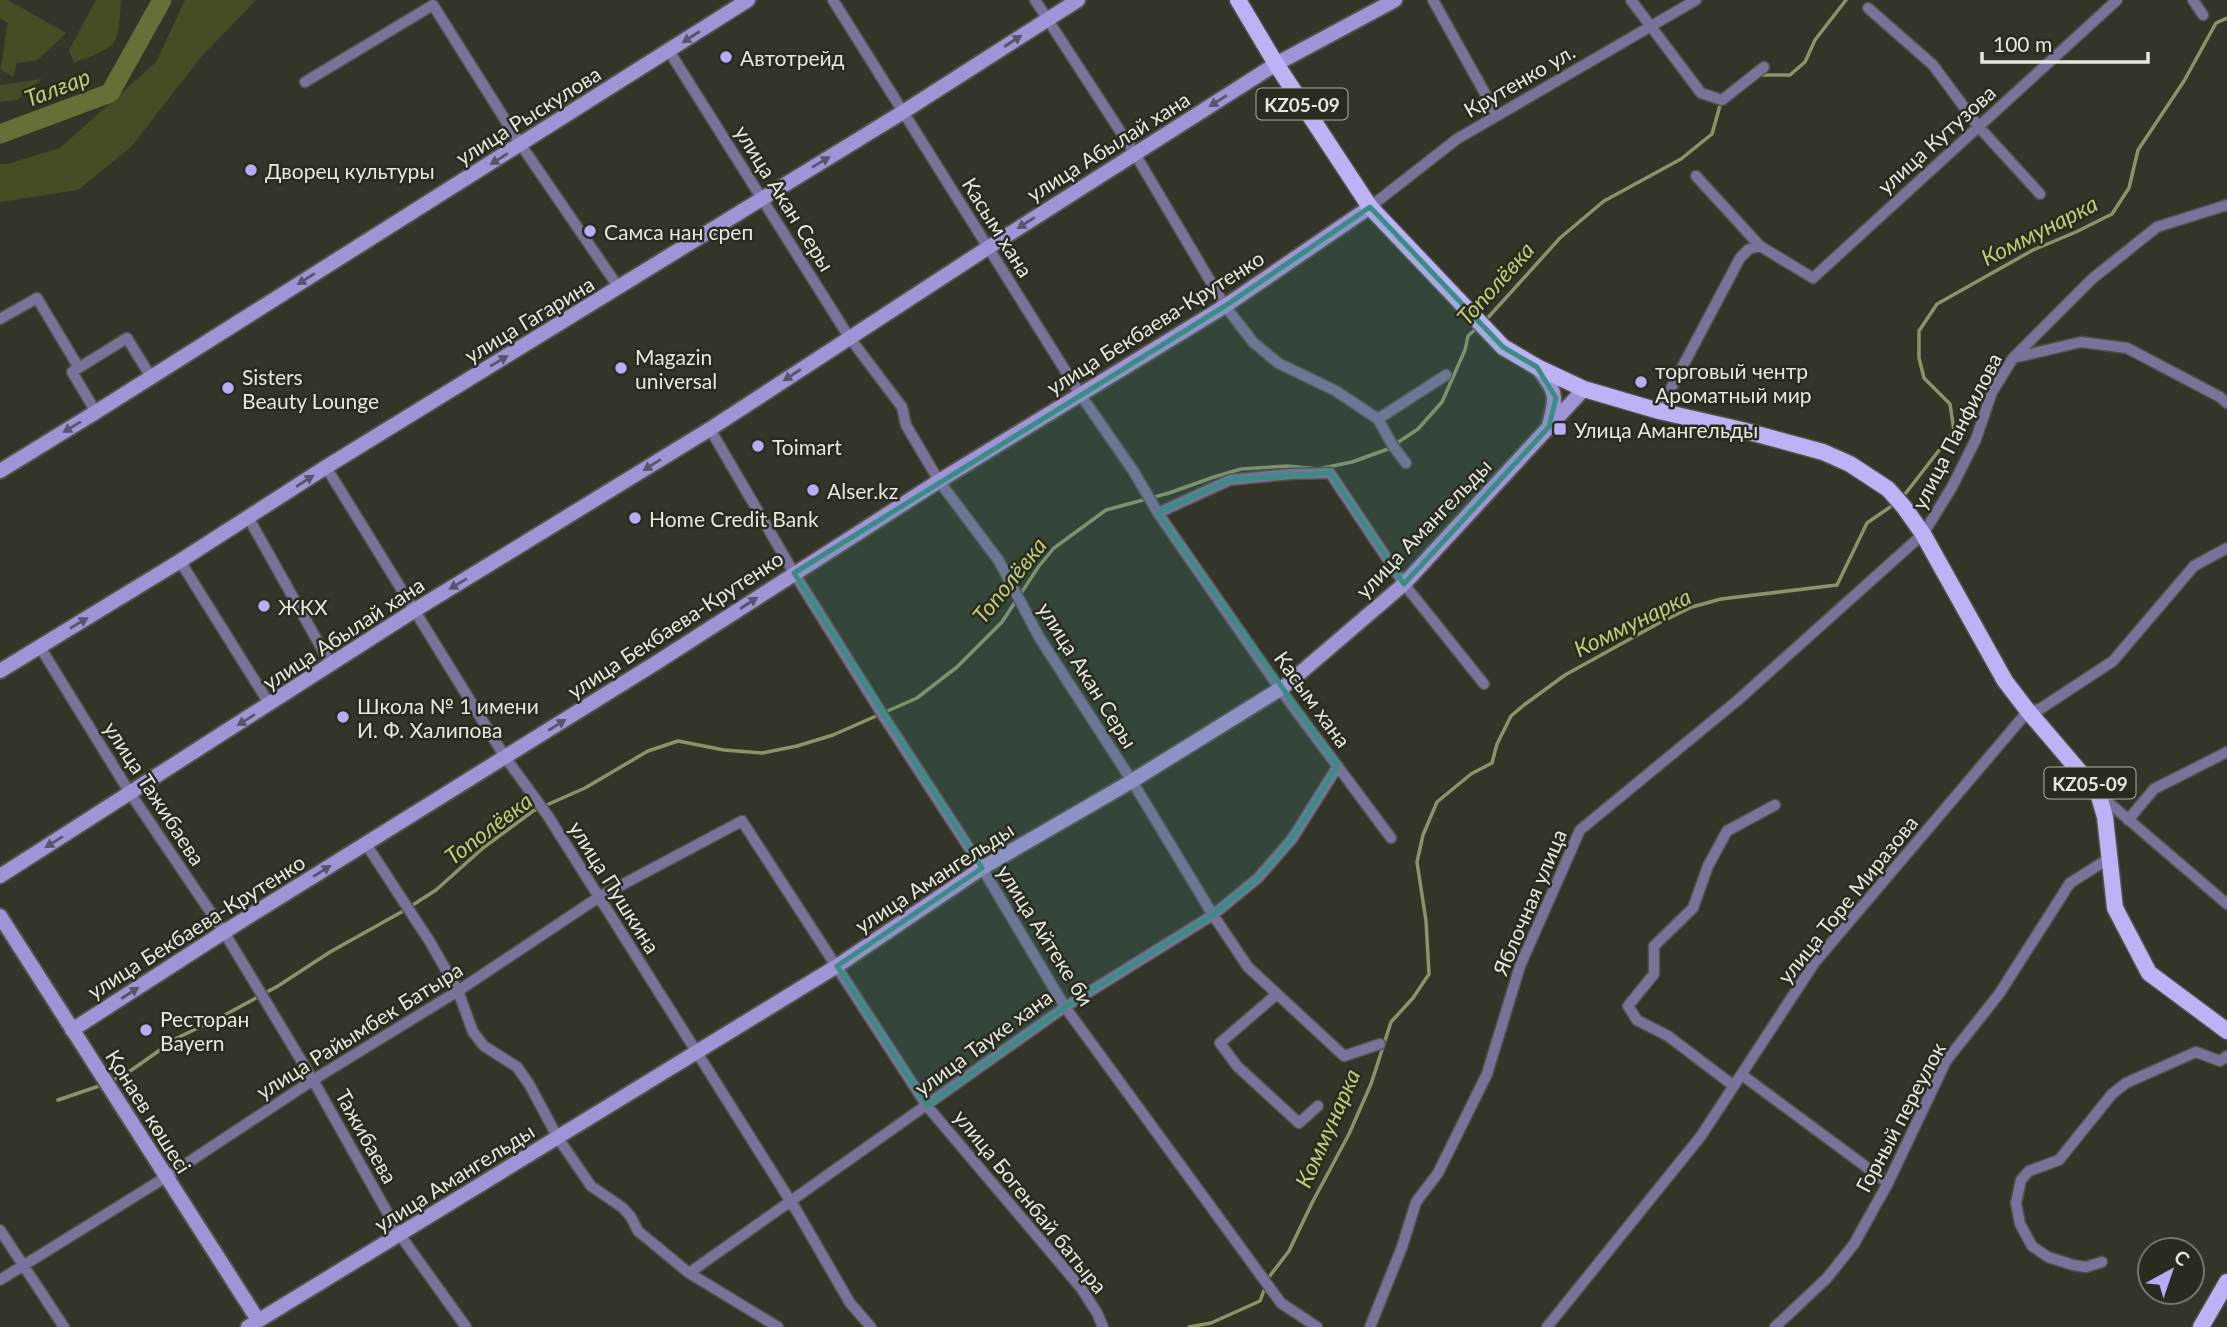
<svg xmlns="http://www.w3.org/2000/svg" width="2227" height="1327" viewBox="0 0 2227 1327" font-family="Lato,sans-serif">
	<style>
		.green { fill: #464d25 }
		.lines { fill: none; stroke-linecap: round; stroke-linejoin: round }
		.stream { stroke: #8c9369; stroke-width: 3.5 }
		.river { stroke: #666f36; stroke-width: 19 }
		.street-casing { stroke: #4f5244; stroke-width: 13 }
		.secondary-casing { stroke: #4f5244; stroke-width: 18 }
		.primary-casing { stroke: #4f5244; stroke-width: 19 }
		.street { stroke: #79729b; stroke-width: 10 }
		.secondary { stroke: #a194d6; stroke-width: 14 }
		.primary { stroke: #beb2f6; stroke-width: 16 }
		.oneway { fill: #595568 }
		.marked { fill: #3a8d85; fill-opacity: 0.2; stroke: #3a8d85; stroke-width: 5; stroke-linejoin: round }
		.poi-dot { fill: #b9abf7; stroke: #292b1e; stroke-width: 2.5 }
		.labels { text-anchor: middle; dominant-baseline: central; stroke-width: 5; stroke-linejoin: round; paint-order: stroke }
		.shield { fill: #292b1e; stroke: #adafa5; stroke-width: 2 }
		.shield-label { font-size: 19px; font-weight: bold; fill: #e5e8df }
		.poi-label { font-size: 21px; fill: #e5e8df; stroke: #292b1e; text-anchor: start }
		.street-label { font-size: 21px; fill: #e5e8df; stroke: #292b1e }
		.water-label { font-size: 23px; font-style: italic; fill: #bdcc77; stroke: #292b1e }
	</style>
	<rect width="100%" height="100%" fill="#323527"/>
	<path class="green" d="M 0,0 L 8,0 L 66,33 L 38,60 L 17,63 L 13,77 L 0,69 C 4,54 4,39 8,23 L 0,18 Z
		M 96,0 L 121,0 C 118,49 119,45 74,63 L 69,50 Z
		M 185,0 L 256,0 L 201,57 L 131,147 L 78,190 L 0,202 L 0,164 L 7,164 L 60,148 L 156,62 Z
		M 42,79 L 17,100 L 0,102 L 0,85 Z"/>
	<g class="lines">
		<path class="stream" d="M 1759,75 L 1790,75 L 1805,62 L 1815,40 L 1846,0
			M 1484,322 L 1560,238 L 1604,201 L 1681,159 L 1712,134 L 1721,102
			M 1902,498 L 1954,431 L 1950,404 L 1924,378 L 1919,358 L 1919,331 L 1937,304 L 2033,250 L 2076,232 L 2112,214 L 2129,188 L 2138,150 L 2184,81 L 2216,23 L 2227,18
			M 109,1082 L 126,1074 L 177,1038 L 221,1017 L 278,986 L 330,952 L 405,910 L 436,890 L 483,848 L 533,811 L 585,788 L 648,751 L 678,741 L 724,750 L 762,753 L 797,746 L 833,735 L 917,698 L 957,667 L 1002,622 L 1039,566 L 1054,548 L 1106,510 L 1169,493 L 1214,477 L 1241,469 L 1287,466 L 1318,469 L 1352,462 L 1388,449 L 1418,429 L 1442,402 L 1465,350 L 1468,336 L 1478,327
			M 58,1100 L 102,1085
			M 1189,1327 L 1211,1323 L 1260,1301 L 1269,1277 L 1289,1251 L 1312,1203 L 1349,1134 L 1371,1084 L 1391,1022 L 1413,998 L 1429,974 L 1426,921 L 1417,862 L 1423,835 L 1437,802 L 1471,774 L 1492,763 L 1497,744 L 1511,716 L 1524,705 L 1565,675 L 1659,623 L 1692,607 L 1721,599 L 1837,585 L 1867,523 L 1896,503"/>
		<path class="river" d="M 0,134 L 110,93 L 162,0"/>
		<defs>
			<path id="street" d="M 833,0 L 1080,394 L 1134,472 L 1158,513 L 1280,689 L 1391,838
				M 1035,0 L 1135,154 L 1225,306 L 1253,342 L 1278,363 L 1336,391 L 1378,419 L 1393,446 L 1406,463
				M 1433,0 L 1497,115
				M 1631,0 L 1701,93 L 1722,100 L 1764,67
				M 2193,0 L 2203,15
				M 1868,8 L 1933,65 L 1978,126 L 2040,194
				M 669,51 L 849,337 L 902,407 L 906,425 L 939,481 L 999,561 L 1039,637 L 1132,781 L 1213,915 L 1248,967 L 1344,1056 L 1380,1044
				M 305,82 L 433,5 L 521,145 L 619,288
				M 1696,176 L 1760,246 L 1813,278 L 2117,0
				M 1370,207 L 1457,139 L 1696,0
				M 0,319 L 37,298 L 79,368
				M 2013,358 L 2081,342 L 2127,348 L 2220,397 L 2227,403
				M 1659,411 L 1740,258 L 1749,249 L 1760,246
				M 96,412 L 72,372 L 127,338 L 151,377
				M 1378,419 L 1446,375
				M 710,429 L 794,573 L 882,714 L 982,868 L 1065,1007 L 1281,1303 L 1317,1327
				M 326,467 L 505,757 L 548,816 L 798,1213 L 850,1303 L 871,1327
				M 1158,513 L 1230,480 L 1291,474 L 1330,473 L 1404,584 L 1484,684
				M 248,517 L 331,665
				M 180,561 L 270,705
				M 40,647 L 130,793 L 224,932 L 313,1080 L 400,1235 L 466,1327
				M 2101,796 L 2227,904
				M 2128,820 L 2154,789 L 2227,752
				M 366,844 L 430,942 L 458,991 L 473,1032 L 484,1046 L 517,1067 L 529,1084 L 558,1138 L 591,1186 L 623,1208 L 631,1217 L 638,1231 L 689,1273 L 778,1327
				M 1277,994 L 1220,1043 L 1237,1066 L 1299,1123 L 1318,1106
				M 1742,1075 L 1888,1183
				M 1734,1086 L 1668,1036 L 1637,1020 L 1628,1006 L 1654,974 L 1654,946 L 1693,908 L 1708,866 L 1727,831 L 1775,805
				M 0,1230 L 64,1327
				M 2102,1262 L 2086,1267 L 2073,1265 L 2048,1257 L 2032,1246 L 2020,1224 L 2016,1203 L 2021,1180 L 2029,1171 L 2059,1160 L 2112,1094 L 2126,1083 L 2196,1052 L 2220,1061 L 2227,1056
				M 689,1273 L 1065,1007 L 1213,915 L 1258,878 L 1292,839 L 1338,766
				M 0,1280 L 166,1177 L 313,1080 L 458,991 L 599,897 L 742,821 L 927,1106 L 1081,1288 L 1097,1313 L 1103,1327
				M 1370,1327 L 1402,1247 L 1416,1202 L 1438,1173 L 1487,1074 L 1520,966 L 1580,830 L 1738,700 L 1923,534 L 1952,487 L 1976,439 L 1992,392 L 2013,358 L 2092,279 L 2157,227 L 2227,205
				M 1547,1327 L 1701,1136 L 1815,962 L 2028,711 L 2040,709 L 2113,661 L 2194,566 L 2227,548
				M 1775,1327 L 1827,1278 L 1854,1244 L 1888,1183 L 1946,1061 L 1999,994 L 2070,883 L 2108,859"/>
			<path id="secondary" d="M 1537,367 C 1557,393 1557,394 1549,426
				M 0,471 L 96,412 L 748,0
				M 0,671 L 180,561 L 326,467 L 903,112 L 1078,0
				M 0,876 L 415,610 L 710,429 L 989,247 L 1276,64 L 1395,0
				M 0,916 L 258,1320
				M 72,1030 L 224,932 L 659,661 L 939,481 L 1225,306 L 1370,207
				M 248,1327 L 837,966 L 982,868 L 1132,781 L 1285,686 L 1404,584 L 1584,389"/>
			<path id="primary" d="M 1238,0 L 1276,64 L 1370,207 L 1503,347 L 1537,367 L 1584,389 L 1659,411 L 1742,430 L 1823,452 L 1850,464 L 1888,489 L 1904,507 L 1923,534 L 2005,681 L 2028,711 L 2098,793 L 2105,817 L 2115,908 L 2149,973 L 2227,1031
				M 2201,1327 L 2227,1282"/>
		</defs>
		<use href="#street" class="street-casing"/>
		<use href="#secondary" class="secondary-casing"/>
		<use href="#primary" class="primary-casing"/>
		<use href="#street" class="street"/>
		<use href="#secondary" class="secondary"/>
		<use href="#primary" class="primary"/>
	</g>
	<defs><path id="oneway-solid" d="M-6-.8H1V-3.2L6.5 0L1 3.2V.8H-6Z" transform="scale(1.75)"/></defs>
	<g class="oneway">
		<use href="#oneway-solid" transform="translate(691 37) rotate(147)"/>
		<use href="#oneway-solid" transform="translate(1013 41) rotate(-33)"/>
		<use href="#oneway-solid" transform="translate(1218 101) rotate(148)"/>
		<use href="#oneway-solid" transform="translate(499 159) rotate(148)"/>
		<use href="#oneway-solid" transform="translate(821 162) rotate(-31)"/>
		<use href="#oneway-solid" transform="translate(1026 223) rotate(148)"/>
		<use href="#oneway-solid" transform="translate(306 279) rotate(148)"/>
		<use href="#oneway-solid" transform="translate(499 361) rotate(-31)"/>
		<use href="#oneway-solid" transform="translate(792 375) rotate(147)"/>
		<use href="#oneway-solid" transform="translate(72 427) rotate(149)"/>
		<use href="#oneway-solid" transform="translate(652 465) rotate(148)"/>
		<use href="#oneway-solid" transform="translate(305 481) rotate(-33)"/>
		<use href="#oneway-solid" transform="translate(458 584) rotate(149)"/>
		<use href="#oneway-solid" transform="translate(749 603) rotate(-33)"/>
		<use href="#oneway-solid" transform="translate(79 623) rotate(-31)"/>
		<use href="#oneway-solid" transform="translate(246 720) rotate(148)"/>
		<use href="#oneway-solid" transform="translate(557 725) rotate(-32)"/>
		<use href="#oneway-solid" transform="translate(54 842) rotate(148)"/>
		<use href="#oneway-solid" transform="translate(322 871) rotate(-32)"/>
		<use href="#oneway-solid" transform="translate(130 993) rotate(-33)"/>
	</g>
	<path class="marked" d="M 1370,207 L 1503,347 L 1537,367 L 1556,398 L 1549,427 L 1404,584 L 1330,473 L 1230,480 L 1158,513 L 1338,766 L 1292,839 L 1258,878 L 1213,915 L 1065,1007 L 927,1106 L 837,966 L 982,868 L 794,573 L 1225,306 Z"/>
	<g class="poi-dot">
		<circle cx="726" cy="57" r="7"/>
		<circle cx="251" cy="170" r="7"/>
		<circle cx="590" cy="231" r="7"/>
		<circle cx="621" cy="368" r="7"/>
		<circle cx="1641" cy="382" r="7"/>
		<circle cx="228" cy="388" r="7"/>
		<rect x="1553" y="422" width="14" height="14" rx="3.5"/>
		<circle cx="758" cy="446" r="7"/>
		<circle cx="813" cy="490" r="7"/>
		<circle cx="635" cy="518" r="7"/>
		<circle cx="264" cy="606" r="7"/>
		<circle cx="343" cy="717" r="7"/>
		<circle cx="146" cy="1030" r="7"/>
	</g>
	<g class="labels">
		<g class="shield">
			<rect x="1256.5" y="88.5" width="91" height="31" rx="5"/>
			<rect x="2044.5" y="767.5" width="91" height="31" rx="5"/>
		</g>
		<g class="shield-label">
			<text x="1302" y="104">KZ05-09</text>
			<text x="2090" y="783">KZ05-09</text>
		</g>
		<g class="poi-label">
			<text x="740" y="57">Автотрейд</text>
			<text x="265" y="170">Дворец культуры</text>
			<text x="604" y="231">Самса нан среп</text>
			<text x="635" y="356">Magazin<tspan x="635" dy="24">universal</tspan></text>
			<text x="1655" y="370">торговый чентр<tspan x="1655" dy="24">Ароматный мир</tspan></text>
			<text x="242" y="376">Sisters<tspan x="242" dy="24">Beauty Lounge</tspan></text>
			<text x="1574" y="429">Улица Амангельды</text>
			<text x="772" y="446">Toimart</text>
			<text x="827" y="490">Alser.kz</text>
			<text x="649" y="518">Home Credit Bank</text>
			<text x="278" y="606">ЖКХ</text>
			<text x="357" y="705">Школа № 1 имени<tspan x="357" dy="24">И. Ф. Халипова</tspan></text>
			<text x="160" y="1018">Ресторан<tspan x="160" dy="24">Bayern</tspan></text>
		</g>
		<g class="street-label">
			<text transform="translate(1519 80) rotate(-30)">Крутенко ул.</text>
			<text transform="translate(528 115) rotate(-32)">улица Рыскулова</text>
			<text transform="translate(1936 139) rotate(-42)">улица Кутузова</text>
			<text transform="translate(1108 146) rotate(-32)">улица Абылай хана</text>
			<text transform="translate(785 198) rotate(58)">улица Акан Серы</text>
			<text transform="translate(998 227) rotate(58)">Касым хана</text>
			<text transform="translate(529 319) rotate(-31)">улица Гагарина</text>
			<text transform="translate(1155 322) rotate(-32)">улица Бекбаева-Крутенко</text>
			<text transform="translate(1956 431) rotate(-63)">улица Панфилова</text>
			<text transform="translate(1423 528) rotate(-46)">улица Амангельды</text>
			<text transform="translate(675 624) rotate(-33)">улица Бекбаева-Крутенко</text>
			<text transform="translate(343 633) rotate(-33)">улица Абылай хана</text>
			<text transform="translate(1088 675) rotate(58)">улица Акан Серы</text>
			<text transform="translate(1313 699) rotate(54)">Касым хана</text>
			<text transform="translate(155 793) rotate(57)">улица Тажибаева</text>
			<text transform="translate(934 877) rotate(-33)">улица Амангельды</text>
			<text transform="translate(615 887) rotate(58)">улица Пушкина</text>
			<text transform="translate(1847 899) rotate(-51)">улица Торе Миразова</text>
			<text transform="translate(1529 902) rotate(-67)">Яблочная улица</text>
			<text transform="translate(196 926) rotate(-32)">улица Бекбаева-Крутенко</text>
			<text transform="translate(1046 935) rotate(58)">улица Айтеке би</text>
			<text transform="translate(359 1030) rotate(-32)">улица Райымбек Батыра</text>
			<text transform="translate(983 1042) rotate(-36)">улица Тауке хана</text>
			<text transform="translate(149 1111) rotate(58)">Қонаев көшесі</text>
			<text transform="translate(1900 1117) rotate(-62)">Горный переулок</text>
			<text transform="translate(367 1136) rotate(61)">Тажибаева</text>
			<text transform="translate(454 1177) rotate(-32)">улица Амангельды</text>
			<text transform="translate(1031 1201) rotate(51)">улица Богенбай батыра</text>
		</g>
		<g class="water-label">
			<text transform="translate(57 87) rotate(-21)">Талғар</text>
			<text transform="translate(2039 230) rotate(-27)">Коммунарка</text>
			<text transform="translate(1495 283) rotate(-48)">Тополёвка</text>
			<text transform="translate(1009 580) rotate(-51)">Тополёвка</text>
			<text transform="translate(1632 622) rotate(-26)">Коммунарка</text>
			<text transform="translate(488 828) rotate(-37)">Тополёвка</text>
			<text transform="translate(1327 1128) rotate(-66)">Коммунарка</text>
		</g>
	</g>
	<g transform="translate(2171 1271) rotate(40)"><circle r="33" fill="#292b1e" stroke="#74776b" stroke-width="2"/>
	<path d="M0-5L12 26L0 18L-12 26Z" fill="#b9abf7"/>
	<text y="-10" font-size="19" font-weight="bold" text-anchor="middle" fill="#e5e8df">С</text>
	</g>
	<path d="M1982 52v10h166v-10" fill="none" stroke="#e5e8df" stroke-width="3.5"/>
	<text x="1993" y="52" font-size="21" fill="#e5e8df" stroke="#292b1e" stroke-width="5" paint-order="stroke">100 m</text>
</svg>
